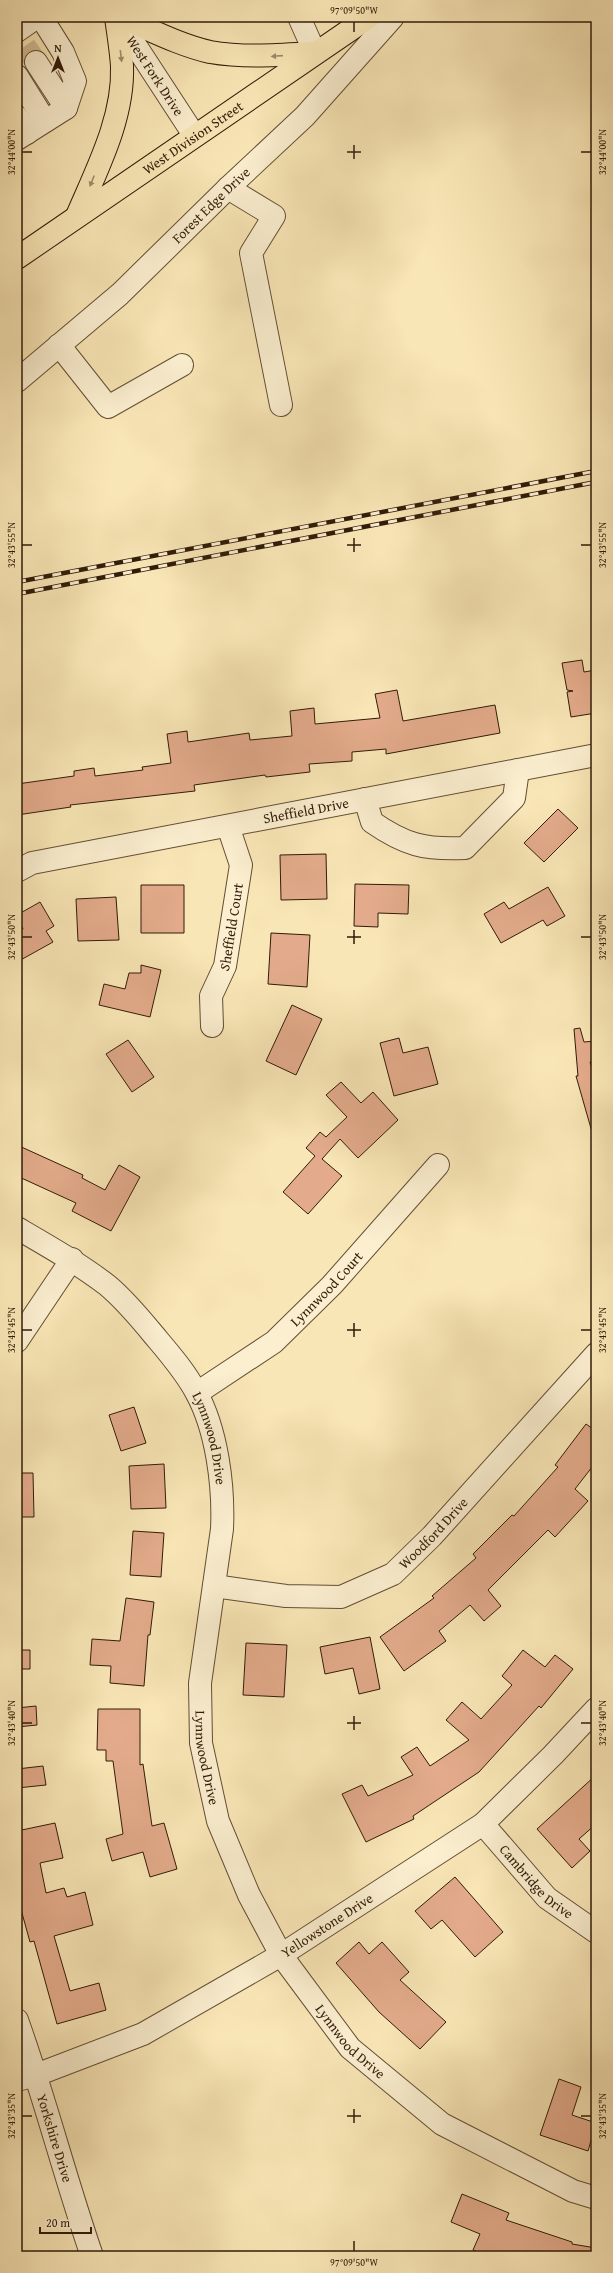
<svg xmlns="http://www.w3.org/2000/svg" width="613" height="2273" viewBox="0 0 613 2273" font-family="'Gentium Book Plus',serif">
	<style>
		.building { fill: #e3ab8b; stroke: #311b08 }
		.lines { fill: none; stroke-linecap: round; stroke-linejoin: round }
		.minor-tunnel { stroke: #d1bd93; stroke-width: 22; stroke-dasharray: 22 11; stroke-linecap: butt }
		.minor-casing { stroke: #634e34; stroke-width: 24 }
		.major-casing { stroke: #311b08; stroke-width: 24 }
		.minor { stroke: #fbefd0; stroke-width: 22 }
		.major { stroke: #f9e6b6; stroke-width: 22 }
		.rail-casing { stroke: #311b08; stroke-width: 4.5 }
		.rail { stroke: #fbefd0; stroke-width: 3; stroke-dasharray: 9; stroke-linecap: butt }
		.oneway { fill: #9f8b68 }
		.ticks { fill: none; stroke: #311b08; stroke-width: 1.5 }
		.labels { text-anchor: middle; dominant-baseline: central; stroke-width: 3; stroke-linejoin: round; paint-order: stroke }
		.street-label { font-size: 14px; fill: #311b08; stroke: #fbefd0 }
		.neatline { fill: none; stroke: #311b08; stroke-width: 1.5 }
		.ticks-label { font-size: 10px; text-anchor: middle; fill: #311b08 }
	</style>
	<rect width="100%" height="100%" fill="#f9e6b6"/>
	<filter id="stains"><feTurbulence type="fractalNoise" baseFrequency=".005" numOctaves="4"/><feColorMatrix values="0 0 0 0 .2 0 0 0 0 .09 0 0 0 0 .02 0 0 0 .5 -.17"/></filter>
	<radialGradient id="worn" r=".72"><stop offset=".6" stop-color="#630" stop-opacity="0"/><stop offset="1" stop-color="#630" stop-opacity=".3"/></radialGradient>
	<path class="building" d="M 582,660 L 584,672 L 596,670 L 596,713 L 571,717 L 567,692 L 573,691 L 567,690 L 562,663 Z
		M 397,690 L 403,721 L 495,705 L 500,733 L 386,754 L 386,749 L 352,752 L 352,761 L 309,764 L 310,772 L 266,777 L 265,775 L 194,785 L 195,791 L 70,805 L 71,807 L 17,815 L 17,784 L 74,776 L 74,771 L 94,768 L 95,776 L 143,770 L 142,767 L 171,763 L 167,734 L 187,731 L 188,742 L 249,733 L 250,740 L 292,736 L 290,711 L 314,708 L 315,724 L 380,718 L 375,694 Z
		M 558,809 L 578,828 L 544,862 L 524,843 Z
		M 326,854 L 327,899 L 281,900 L 280,855 Z
		M 355,884 L 409,885 L 408,914 L 378,913 L 378,927 L 354,926 Z
		M 141,885 L 184,885 L 184,933 L 141,933 Z
		M 548,887 L 565,916 L 547,926 L 543,920 L 501,943 L 484,914 L 504,902 L 509,909 Z
		M 116,897 L 119,940 L 78,941 L 76,899 Z
		M 40,902 L 54,926 L 46,931 L 53,942 L 17,962 L 17,932 L 23,929 L 17,915 Z
		M 271,933 L 310,935 L 307,987 L 268,984 Z
		M 141,965 L 161,970 L 150,1017 L 99,1005 L 104,984 L 125,989 L 129,973 L 141,973 Z
		M 292,1005 L 322,1019 L 296,1075 L 266,1061 Z
		M 580,1028 L 584,1042 L 596,1041 L 596,1061 L 590,1062 L 596,1081 L 596,1131 L 592,1132 L 576,1076 L 578,1076 L 574,1029 Z
		M 399,1038 L 403,1053 L 428,1047 L 438,1084 L 394,1096 L 380,1043 Z
		M 128,1040 L 154,1077 L 132,1092 L 106,1054 Z
		M 341,1082 L 361,1103 L 373,1092 L 398,1120 L 358,1158 L 340,1139 L 322,1159 L 342,1176 L 308,1214 L 283,1192 L 315,1156 L 306,1148 L 320,1132 L 326,1137 L 347,1117 L 326,1095 Z
		M 17,1145 L 83,1175 L 82,1178 L 105,1190 L 119,1165 L 140,1177 L 111,1231 L 72,1211 L 76,1203 L 17,1176 Z
		M 134,1407 L 146,1443 L 121,1451 L 109,1415 Z
		M 586,1424 L 596,1431 L 596,1462 L 575,1489 L 588,1501 L 555,1537 L 548,1530 L 488,1590 L 501,1606 L 484,1621 L 470,1605 L 439,1631 L 446,1641 L 404,1671 L 380,1637 L 434,1598 L 432,1596 L 476,1558 L 473,1554 L 512,1515 L 514,1516 L 558,1467 L 555,1465 Z
		M 164,1464 L 166,1508 L 131,1509 L 129,1466 Z
		M 17,1473 L 33,1473 L 34,1517 L 17,1517 Z
		M 133,1531 L 164,1533 L 161,1577 L 130,1575 Z
		M 126,1598 L 154,1602 L 150,1635 L 148,1635 L 144,1686 L 110,1683 L 111,1666 L 90,1665 L 92,1639 L 120,1641 Z
		M 370,1637 L 380,1689 L 359,1694 L 353,1668 L 325,1674 L 320,1647 Z
		M 246,1643 L 287,1645 L 284,1697 L 243,1695 Z
		M 17,1650 L 30,1650 L 30,1669 L 17,1669 Z
		M 523,1650 L 545,1667 L 555,1655 L 573,1669 L 541,1708 L 539,1706 L 479,1772 L 413,1816 L 414,1819 L 366,1842 L 342,1794 L 362,1785 L 368,1796 L 413,1775 L 401,1757 L 417,1747 L 430,1766 L 469,1740 L 446,1720 L 462,1702 L 481,1719 L 512,1685 L 502,1676 Z
		M 36,1706 L 37,1725 L 17,1727 L 17,1708 Z
		M 98,1709 L 140,1709 L 140,1765 L 143,1764 L 152,1826 L 164,1823 L 177,1869 L 150,1877 L 143,1852 L 112,1861 L 106,1839 L 123,1834 L 113,1761 L 106,1761 L 106,1750 L 97,1750 Z
		M 43,1766 L 46,1785 L 17,1788 L 17,1769 Z
		M 596,1775 L 596,1824 L 579,1839 L 590,1851 L 572,1868 L 537,1829 Z
		M 55,1823 L 63,1858 L 40,1863 L 46,1893 L 64,1888 L 67,1897 L 85,1892 L 93,1925 L 54,1936 L 70,1991 L 99,1983 L 106,2010 L 57,2024 L 34,1941 L 30,1942 L 17,1895 L 17,1831 Z
		M 455,1877 L 503,1932 L 475,1957 L 442,1920 L 431,1929 L 415,1911 Z
		M 359,1942 L 369,1954 L 382,1942 L 409,1972 L 400,1980 L 446,2022 L 420,2049 L 379,2012 L 336,1963 Z
		M 559,2079 L 581,2087 L 572,2115 L 596,2123 L 588,2151 L 540,2135 Z
		M 462,2194 L 509,2213 L 506,2220 L 572,2242 L 572,2244 L 596,2248 L 596,2256 L 487,2256 L 473,2250 L 480,2234 L 451,2222 Z"/>
	<g class="lines">
		<path class="minor-tunnel" d="M 25,46 L 36,62"/>
		<defs>
			<g id="minor">
				<path id="s1" d="M 117,17 L 194,135"/>
				<path d="M 299,17 L 315,53"/>
				<path d="M 17,31 L 37,17"/>
				<path d="M 36,62 L 66,108"/>
				<path d="M 17,76 L 45,121"/>
				<path d="M 17,117 L 27,133"/>
				<path d="M 17,139 L 66,108 L 75,81 L 63,52 L 41,17"/>
				<path d="M 228,188 L 274,216 L 251,253 L 281,405"/>
				<path d="M 59,345 L 108,407 L 182,365"/>
				<path id="s2" d="M 17,381 L 120,294 L 228,188 L 305,116 L 393,17"/>
				<path d="M 365,799 L 372,822 C 405,845 425,850 465,848 L 514,798 L 518,770"/>
				<path id="s3" d="M 17,871 L 32,863 L 596,755"/>
				<path id="s4" d="M 212,1026 L 211,996 L 225,966 L 241,865 L 228,826"/>
				<path id="s5" d="M 17,1228 C 48,1246 78,1263 107,1285 C 124,1299 139,1317 153,1334 C 168,1352 185,1371 196,1392 C 217,1430 224,1486 222,1529 L 200,1683 L 201,1743 L 218,1821 L 249,1895 L 281,1955 L 350,2048 L 442,2124 L 573,2191 L 596,2198"/>
				<path d="M 17,1341 L 72,1259"/>
				<path id="s6" d="M 197,1393 L 274,1342 L 332,1285 L 438,1165"/>
				<path id="s7" d="M 214,1586 L 286,1596 L 341,1597 L 393,1574 L 432,1536 L 596,1354"/>
				<path id="s8" d="M 483,1824 L 547,1898 L 596,1932"/>
				<path id="s9" d="M 17,2020 C 45,2098 65,2178 92,2256"/>
				<path id="s10" d="M 17,2080 L 36,2075 L 143,2034 L 281,1955 L 483,1824 L 553,1755 L 596,1709"/>
			</g>
			<g id="major">
				<path d="M 120,17 C 149,29 179,45 210,52 C 244,58 280,55 314,53"/>
				<path d="M 77,216 C 97,169 124,118 122,66 C 121,50 118,33 116,17"/>
				<path id="s11" d="M 17,258 L 369,17"/>
			</g>
		</defs>
		<use href="#minor" class="minor-casing"/>
		<use href="#major" class="major-casing"/>
		<use href="#minor" class="minor"/>
		<use href="#major" class="major"/>
		<defs>
			<path id="rail" d="M 17,582 L 596,471
				M 17,594 L 596,482"/>
		</defs>
		<use href="#rail" class="rail-casing"/>
		<use href="#rail" class="rail"/>
	</g>
	<defs><path id="oneway-solid" d="M-6-.8H1V-3.2L6.5 0L1 3.2V.8H-6Z"/></defs>
	<g class="oneway">
		<use href="#oneway-solid" transform="translate(121 56) rotate(83)"/>
		<use href="#oneway-solid" transform="translate(277 56) rotate(176)"/>
		<use href="#oneway-solid" transform="translate(92 181) rotate(112)"/>
	</g>
	<path class="ticks" d="M 354,22 L 354,32M 354,145 L 354,159M 22,152 L 32,152M 347,152 L 361,152M 581,152 L 591,152M 354,538 L 354,552M 22,545 L 32,545M 347,545 L 361,545M 581,545 L 591,545M 354,930 L 354,944M 22,937 L 32,937M 347,937 L 361,937M 581,937 L 591,937M 354,1323 L 354,1337M 22,1330 L 32,1330M 347,1330 L 361,1330M 581,1330 L 591,1330M 354,1716 L 354,1730M 22,1723 L 32,1723M 347,1723 L 361,1723M 581,1723 L 591,1723M 354,2109 L 354,2123M 22,2116 L 32,2116M 347,2116 L 361,2116M 581,2116 L 591,2116M 354,2241 L 354,2251"/>
	<g class="labels">
		<g class="street-label">
			<text stroke="none"><textPath href="#s1" startOffset="70">West Fork Drive</textPath></text>
			<text stroke="none"><textPath href="#s11" startOffset="213">West Division Street</textPath></text>
			<text stroke="none"><textPath href="#s2" startOffset="262">Forest Edge Drive</textPath></text>
			<text stroke="none"><textPath href="#s3" startOffset="296">Sheffield Drive</textPath></text>
			<text stroke="none"><textPath href="#s4" startOffset="103">Sheffield Court</textPath></text>
			<text stroke="none"><textPath href="#s6" startOffset="167">Lynnwood Court</textPath></text>
			<text stroke="none"><textPath href="#s5" startOffset="295">Lynnwood Drive</textPath></text>
			<text stroke="none"><textPath href="#s7" startOffset="242">Woodford Drive</textPath></text>
			<text stroke="none"><textPath href="#s5" startOffset="618">Lynnwood Drive</textPath></text>
			<text stroke="none"><textPath href="#s8" startOffset="79">Cambridge Drive</textPath></text>
			<text stroke="none"><textPath href="#s10" startOffset="348">Yellowstone Drive</textPath></text>
			<text stroke="none"><textPath href="#s5" startOffset="942">Lynnwood Drive</textPath></text>
			<text stroke="none"><textPath href="#s9" startOffset="124">Yorkshire Drive</textPath></text>
		</g>
	</g>
	<rect width="613" height="2273" fill="none" stroke="#f9e6b6" stroke-width="44"/>
	<g transform="translate(58 58)" stroke="#fbefd0" stroke-width="3" paint-order="stroke">
	<path d="M0-3L7 15L0 10L-7 15Z" fill="#311b08"/>
	<text y="-6" font-size="11" font-weight="bold" text-anchor="middle" fill="#311b08">N</text>
	</g>
	<path d="M40 2227v6h51v-6" fill="none" stroke="#311b08" stroke-width="2"/>
	<text x="46" y="2227" font-size="12" fill="#311b08" stroke="#fbefd0" stroke-width="3" paint-order="stroke">20 m</text>
	<rect x="22" y="22" width="569" height="2229" class="neatline"/>
	<g class="ticks-label">
		<text x="354" y="14">97°09'50"W</text>
		<text transform="translate(11 152) rotate(-90)" y="4">32°44'00"N</text>
		<text transform="translate(602 152) rotate(-90)" y="4">32°44'00"N</text>
		<text transform="translate(11 545) rotate(-90)" y="4">32°43'55"N</text>
		<text transform="translate(602 545) rotate(-90)" y="4">32°43'55"N</text>
		<text transform="translate(11 937) rotate(-90)" y="4">32°43'50"N</text>
		<text transform="translate(602 937) rotate(-90)" y="4">32°43'50"N</text>
		<text transform="translate(11 1330) rotate(-90)" y="4">32°43'45"N</text>
		<text transform="translate(602 1330) rotate(-90)" y="4">32°43'45"N</text>
		<text transform="translate(11 1723) rotate(-90)" y="4">32°43'40"N</text>
		<text transform="translate(602 1723) rotate(-90)" y="4">32°43'40"N</text>
		<text transform="translate(11 2116) rotate(-90)" y="4">32°43'35"N</text>
		<text transform="translate(602 2116) rotate(-90)" y="4">32°43'35"N</text>
		<text x="354" y="2266">97°09'50"W</text>
	</g>
	<rect width="100%" height="100%" filter="url(#stains)"/>
	<rect width="100%" height="100%" fill="url(#worn)"/>
</svg>
